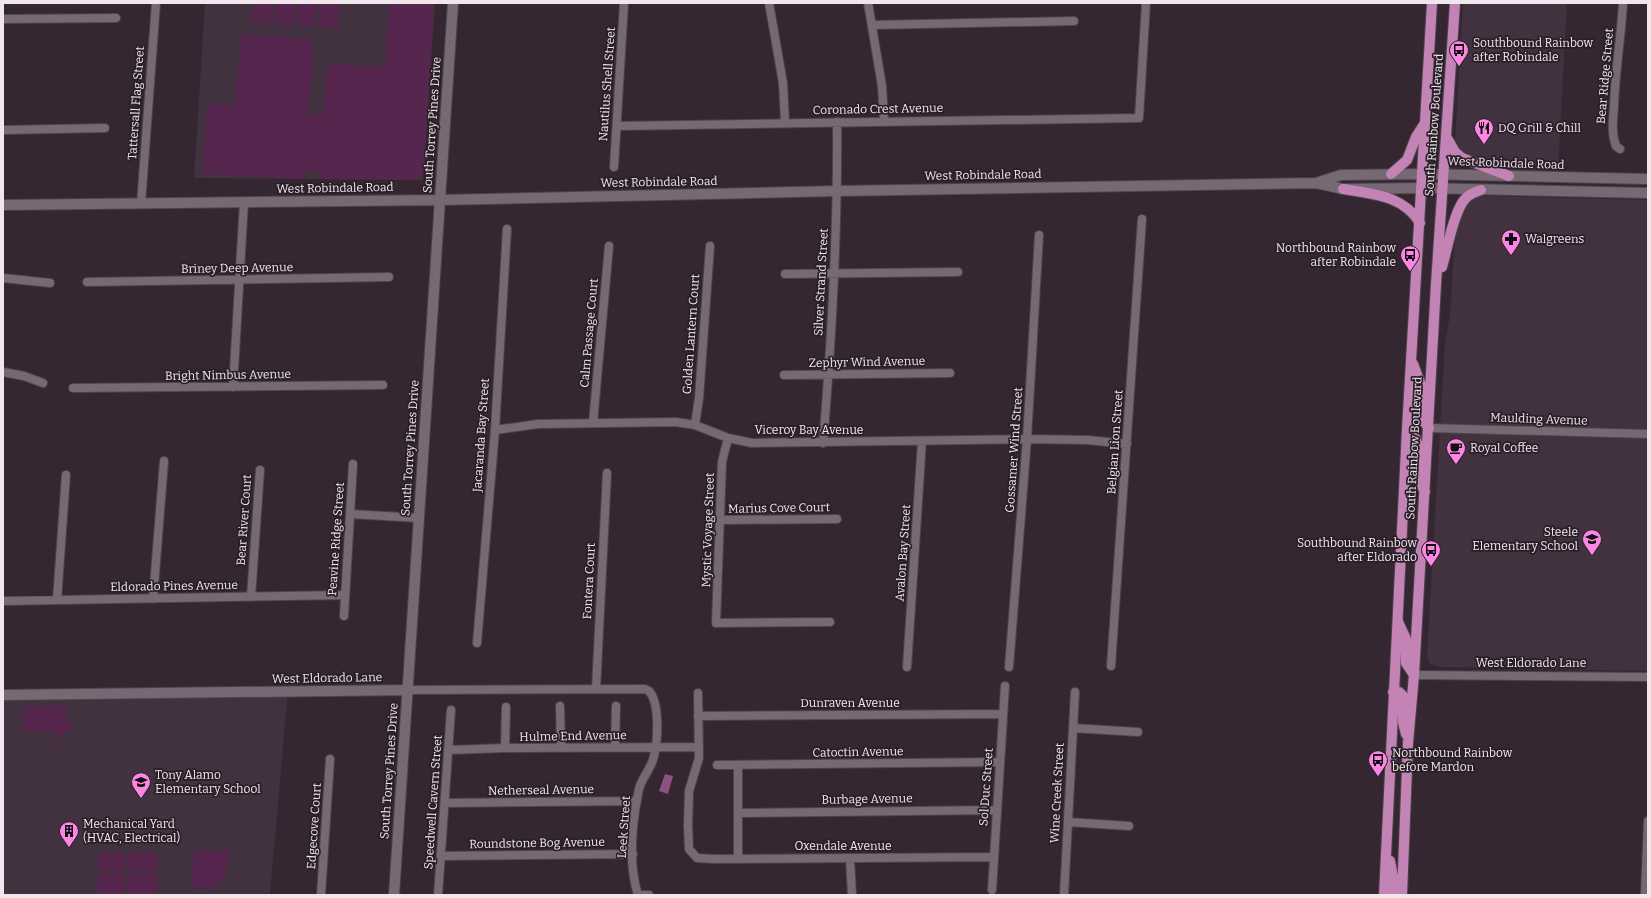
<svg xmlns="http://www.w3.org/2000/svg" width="1651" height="898" viewBox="0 0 1651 898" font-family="Bitter,serif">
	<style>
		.built { fill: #42313e }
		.green { fill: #57264e }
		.water { fill: #8c527f }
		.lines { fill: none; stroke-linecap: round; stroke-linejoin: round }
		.street-casing { stroke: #4e444c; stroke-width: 10 }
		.secondary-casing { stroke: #4e444c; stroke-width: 12 }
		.primary-casing { stroke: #4e444c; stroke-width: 12 }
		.street { stroke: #776974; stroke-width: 8 }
		.secondary { stroke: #776974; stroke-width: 10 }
		.primary { stroke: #c383b5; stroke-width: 10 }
		.labels { text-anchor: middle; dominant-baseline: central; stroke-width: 3.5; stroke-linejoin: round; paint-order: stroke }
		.poi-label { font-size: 12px; fill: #f0e7ed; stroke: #2a1e27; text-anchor: start }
		.street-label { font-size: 12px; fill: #f0e7ed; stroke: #2a1e27 }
	</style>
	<rect width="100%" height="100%" fill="#342731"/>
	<path class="built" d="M 205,3 L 435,3 L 423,180 L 194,178 Z
		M 1463,3 L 1567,3 L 1558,172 L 1504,170 L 1463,155 L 1459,150 L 1455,142 Z
		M 1480,196 L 1648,200 L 1648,671 L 1440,667 L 1430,664 L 1427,656 L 1445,342 L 1450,316 L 1455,238 L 1459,221 L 1466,205 L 1471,199 Z
		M 288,691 L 270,895 L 3,895 L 3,695 Z"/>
	<path class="green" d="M 253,3 L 272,3 L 270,24 L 251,22 Z
		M 275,3 L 295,3 L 293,25 L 274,24 Z
		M 298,3 L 317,3 L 315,26 L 296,25 Z
		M 321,3 L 340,3 L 338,28 L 319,26 Z
		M 389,3 L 434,3 L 424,171 L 417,180 L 321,179 L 321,171 L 304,171 L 303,179 L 202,174 L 207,105 L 235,105 L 242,34 L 309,39 L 314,47 L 308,115 L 324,115 L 327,69 L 333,64 L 385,67 Z
		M 66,705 L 67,724 L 71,724 L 71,729 L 64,732 L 61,738 L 57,738 L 57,732 L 22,730 L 24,706 Z
		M 198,850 L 229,852 C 226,881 222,890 191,888 L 193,855 Z
		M 98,853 L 126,853 L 125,872 L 98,871 Z
		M 129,853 L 157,853 L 157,872 L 129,872 Z
		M 98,875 L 125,875 L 125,894 L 97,894 Z
		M 129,875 L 157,875 L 157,894 L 129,894 Z"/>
	<path class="water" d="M 665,774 L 673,776 L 668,794 L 659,791 Z"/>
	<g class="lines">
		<defs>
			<path id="street" d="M 769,3 L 783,83 L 785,122
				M 868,3 L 882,86 L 884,121
				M 3,19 L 116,18
				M 872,25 L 1074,21
				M 617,126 L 1139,118 L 1146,3
				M 3,130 L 105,128
				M 1620,149 L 1616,146 C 1611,133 1613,120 1614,107 C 1615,72 1621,38 1623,3
				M 614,167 L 624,3
				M 141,204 L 156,3
				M 785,274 L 958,272
				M 3,278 L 50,283
				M 87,282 L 389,277
				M 3,372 L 24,376 L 43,383
				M 784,375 L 950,373
				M 233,387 L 244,202
				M 73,388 L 383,385
				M 593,423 L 609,246
				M 695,425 L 699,398 L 710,246
				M 1429,428 L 1648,434
				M 495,430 L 538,424 L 676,422 L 695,425 L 728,438 L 752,443 L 1027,439 L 1088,440 L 1127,444
				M 728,438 L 722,462 L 716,623 L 830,622
				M 823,443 C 832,336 838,229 837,122
				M 350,514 L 419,518
				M 720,520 L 837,519
				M 251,597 L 260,470
				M 153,599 L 164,461
				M 57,600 L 66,475
				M 3,601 L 345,595
				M 344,616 L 353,464
				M 477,643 L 495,430 L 507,229
				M 1111,666 L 1142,219
				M 907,667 L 922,441
				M 1009,667 L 1027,439 L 1039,235
				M 1414,675 L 1648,677
				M 596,689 L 607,473
				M 407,690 L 645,689 L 649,691 C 660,703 658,740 654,756 C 652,768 642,777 639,789 C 632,822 628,863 638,895
				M 698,693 L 699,758 L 689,791 L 688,825 L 689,849 L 697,858 L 715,859 L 994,857
				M 560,706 L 561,748
				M 698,716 L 1003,714
				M 1073,728 L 1138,732
				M 615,747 L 616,706
				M 505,748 L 506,707
				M 448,750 L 505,748 L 699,747
				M 717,765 L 1000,762
				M 738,765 L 738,859
				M 445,803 L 637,801
				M 738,813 L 997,810
				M 1068,822 L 1129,826
				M 441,856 L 633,854
				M 850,859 L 852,895
				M 992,890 L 1005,686
				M 321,895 L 330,759
				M 438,895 L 451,710
				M 642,895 L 649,895
				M 1064,895 L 1075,692
				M 1645,895 L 1648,821"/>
			<path id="secondary" d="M 1316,183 L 1341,175 L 1423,174 L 1648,179
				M 3,205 L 439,200 L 838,191 L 1316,183 L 1343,189 L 1422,188 L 1648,193
				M 3,695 L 407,690
				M 394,895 L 453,3"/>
			<path id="primary" d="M 1447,138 L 1455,152 L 1462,158 L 1509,176
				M 1391,174 L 1407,160 L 1416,137 L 1425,123
				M 1343,189 C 1372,194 1403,195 1420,223
				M 1442,267 C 1447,250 1454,211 1465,199 C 1469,194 1475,192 1481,190
				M 1413,364 L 1421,385 L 1421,418 L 1429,428
				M 1407,429 C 1423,439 1416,455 1417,471 C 1418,479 1421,485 1425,492
				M 1398,622 L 1406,639 L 1406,663 L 1414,675
				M 1393,692 L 1399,692 L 1403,696 L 1403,722 L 1406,734
				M 1390,861 L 1394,882 L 1393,895
				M 1384,895 L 1407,429 L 1432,3
				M 1402,895 L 1408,743 L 1414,675 L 1436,284 L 1455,3"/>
		</defs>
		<use href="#street" class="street-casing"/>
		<use href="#secondary" class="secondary-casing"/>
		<use href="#primary" class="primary-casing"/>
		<use href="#street" class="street"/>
		<use href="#secondary" class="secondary"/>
		<use href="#primary" class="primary"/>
	</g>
	<defs>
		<symbol id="bus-pin" viewBox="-11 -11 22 30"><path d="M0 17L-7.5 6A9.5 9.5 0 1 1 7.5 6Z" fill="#fc86e4" stroke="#2a1e27"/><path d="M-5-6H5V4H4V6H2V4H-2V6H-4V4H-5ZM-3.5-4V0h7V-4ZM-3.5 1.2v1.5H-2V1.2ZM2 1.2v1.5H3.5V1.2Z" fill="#111"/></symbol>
		<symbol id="restaurant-pin" viewBox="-11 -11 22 30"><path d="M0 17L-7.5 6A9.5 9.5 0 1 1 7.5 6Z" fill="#fc86e4" stroke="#2a1e27"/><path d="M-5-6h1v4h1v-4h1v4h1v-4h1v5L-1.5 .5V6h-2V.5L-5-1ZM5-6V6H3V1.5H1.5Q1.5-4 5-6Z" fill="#111"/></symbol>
		<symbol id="pharmacy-pin" viewBox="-11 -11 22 30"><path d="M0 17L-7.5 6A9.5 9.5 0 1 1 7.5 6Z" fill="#fc86e4" stroke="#2a1e27"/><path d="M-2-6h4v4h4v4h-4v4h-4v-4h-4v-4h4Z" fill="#111"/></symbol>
		<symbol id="cafe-pin" viewBox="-11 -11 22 30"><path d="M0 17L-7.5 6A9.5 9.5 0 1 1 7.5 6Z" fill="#fc86e4" stroke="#2a1e27"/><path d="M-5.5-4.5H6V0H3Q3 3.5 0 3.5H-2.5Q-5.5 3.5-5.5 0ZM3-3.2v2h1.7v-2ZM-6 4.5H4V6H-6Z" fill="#111"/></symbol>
		<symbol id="school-pin" viewBox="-11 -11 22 30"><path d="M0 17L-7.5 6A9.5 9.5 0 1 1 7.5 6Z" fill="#fc86e4" stroke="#2a1e27"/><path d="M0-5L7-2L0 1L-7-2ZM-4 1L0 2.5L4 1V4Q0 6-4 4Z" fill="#111"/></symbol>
		<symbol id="building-pin" viewBox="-11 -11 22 30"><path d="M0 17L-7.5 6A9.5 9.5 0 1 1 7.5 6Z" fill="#fc86e4" stroke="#2a1e27"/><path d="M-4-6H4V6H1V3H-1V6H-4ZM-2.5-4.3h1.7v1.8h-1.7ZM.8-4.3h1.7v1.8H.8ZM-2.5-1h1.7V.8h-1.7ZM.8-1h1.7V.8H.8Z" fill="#111"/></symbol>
	</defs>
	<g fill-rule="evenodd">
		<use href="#bus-pin" x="1448" y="39" width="22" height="30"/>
		<use href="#restaurant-pin" x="1473" y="117" width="22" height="30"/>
		<use href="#pharmacy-pin" x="1500" y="228" width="22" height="30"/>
		<use href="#bus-pin" x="1399" y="244" width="22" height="30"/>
		<use href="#cafe-pin" x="1445" y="437" width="22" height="30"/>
		<use href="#school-pin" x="1581" y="528" width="22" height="30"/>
		<use href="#bus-pin" x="1420" y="539" width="22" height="30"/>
		<use href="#bus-pin" x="1367" y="749" width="22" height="30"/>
		<use href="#school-pin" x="130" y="771" width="22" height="30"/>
		<use href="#building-pin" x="58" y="820" width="22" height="30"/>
	</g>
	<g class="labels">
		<g class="poi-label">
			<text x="1473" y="43">Southbound Rainbow<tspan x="1473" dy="14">after Robindale</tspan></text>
			<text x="1498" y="128">DQ Grill &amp; Chill</text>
			<text x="1525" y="239">Walgreens</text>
			<text x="1396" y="248" text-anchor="end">Northbound Rainbow<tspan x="1396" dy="14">after Robindale</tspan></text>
			<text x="1470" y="448">Royal Coffee</text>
			<text x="1578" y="532" text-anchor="end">Steele<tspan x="1578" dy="14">Elementary School</tspan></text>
			<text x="1417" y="543" text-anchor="end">Southbound Rainbow<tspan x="1417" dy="14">after Eldorado</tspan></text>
			<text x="1392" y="753">Northbound Rainbow<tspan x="1392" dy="14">before Mardon</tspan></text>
			<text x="155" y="775">Tony Alamo<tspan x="155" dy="14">Elementary School</tspan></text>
			<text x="83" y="824">Mechanical Yard<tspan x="83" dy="14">(HVAC, Electrical)</tspan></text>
		</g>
		<g class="street-label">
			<text transform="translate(1605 76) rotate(-85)">Bear Ridge Street</text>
			<text transform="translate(607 84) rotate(-86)">Nautilus Shell Street</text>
			<text transform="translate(136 103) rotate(-86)">Tattersall Flag Street</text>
			<text transform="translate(878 109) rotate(-1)">Coronado Crest Avenue</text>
			<text transform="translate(432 125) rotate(-86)">South Torrey Pines Drive</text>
			<text transform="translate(1434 125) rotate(-86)">South Rainbow Boulevard</text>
			<text transform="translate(1506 163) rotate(2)">West Robindale Road</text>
			<text transform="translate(983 175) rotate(-1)">West Robindale Road</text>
			<text transform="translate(659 182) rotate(-1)">West Robindale Road</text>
			<text transform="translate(335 188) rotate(-1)">West Robindale Road</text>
			<text transform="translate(237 268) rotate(-1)">Briney Deep Avenue</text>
			<text transform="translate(821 282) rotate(-87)">Silver Strand Street</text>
			<text transform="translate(589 333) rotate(-85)">Calm Passage Court</text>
			<text transform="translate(691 334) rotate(-86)">Golden Lantern Court</text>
			<text transform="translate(867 362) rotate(-1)">Zephyr Wind Avenue</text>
			<text transform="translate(228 375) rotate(-1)">Bright Nimbus Avenue</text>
			<text transform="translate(1539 419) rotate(2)">Maulding Avenue</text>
			<text x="809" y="430">Viceroy Bay Avenue</text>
			<text transform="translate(481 435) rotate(-86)">Jacaranda Bay Street</text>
			<text transform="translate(1115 442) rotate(-86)">Belgian Lion Street</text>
			<text transform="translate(410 448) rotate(-86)">South Torrey Pines Drive</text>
			<text transform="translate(1414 448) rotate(-87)">South Rainbow Boulevard</text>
			<text transform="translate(1014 450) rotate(-86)">Gossamer Wind Street</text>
			<text transform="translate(779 508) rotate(-1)">Marius Cove Court</text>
			<text transform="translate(244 520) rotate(-86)">Bear River Court</text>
			<text transform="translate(708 530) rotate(-88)">Mystic Voyage Street</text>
			<text transform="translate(336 539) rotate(-86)">Peavine Ridge Street</text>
			<text transform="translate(903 553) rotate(-86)">Avalon Bay Street</text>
			<text transform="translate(589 581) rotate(-87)">Fontera Court</text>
			<text transform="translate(174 586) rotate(-1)">Eldorado Pines Avenue</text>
			<text x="1531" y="663">West Eldorado Lane</text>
			<text transform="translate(327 678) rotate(-1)">West Eldorado Lane</text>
			<text x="850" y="703">Dunraven Avenue</text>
			<text transform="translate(573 736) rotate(-1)">Hulme End Avenue</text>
			<text transform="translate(858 752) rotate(-1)">Catoctin Avenue</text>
			<text transform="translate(389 771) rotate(-86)">South Torrey Pines Drive</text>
			<text transform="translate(986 787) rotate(-86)">Sol Duc Street</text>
			<text transform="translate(541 790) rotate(-1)">Netherseal Avenue</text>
			<text transform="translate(1057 793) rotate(-87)">Wine Creek Street</text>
			<text transform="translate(867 799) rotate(-1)">Burbage Avenue</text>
			<text transform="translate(433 802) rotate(-86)">Speedwell Cavern Street</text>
			<text transform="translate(314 826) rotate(-86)">Edgecove Court</text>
			<text transform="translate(624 827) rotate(-86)">Leek Street</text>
			<text transform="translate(537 843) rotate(-1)">Roundstone Bog Avenue</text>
			<text x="843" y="846">Oxendale Avenue</text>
		</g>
	</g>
	<rect width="1651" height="898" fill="none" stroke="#f0e7ed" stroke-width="8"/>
</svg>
